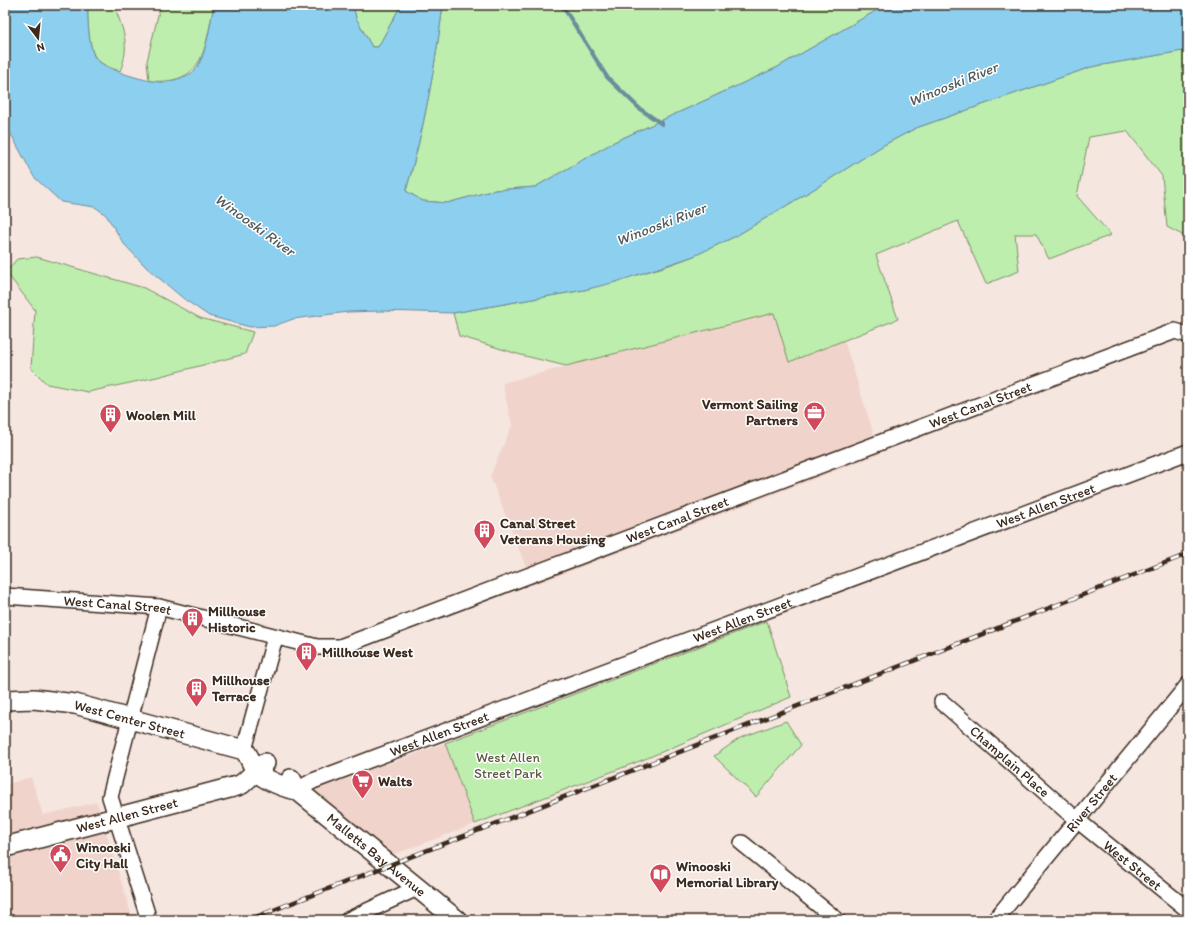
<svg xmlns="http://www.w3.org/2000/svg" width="1193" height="925" viewBox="0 0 1193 925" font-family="Itim,sans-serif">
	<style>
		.built { fill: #f0d4cb }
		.green { fill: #bdeeae; stroke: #7c8c66 }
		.water { fill: #8dcfee; stroke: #6c8d9b }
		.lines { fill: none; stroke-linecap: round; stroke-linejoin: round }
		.stream { stroke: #6c8d9b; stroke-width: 4 }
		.minor-casing { stroke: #3b2a1e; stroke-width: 18 }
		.tertiary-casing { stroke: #3b2a1e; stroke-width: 22 }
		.minor { stroke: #fff; stroke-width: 15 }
		.tertiary { stroke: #fff; stroke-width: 19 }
		.rail-casing { stroke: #3b2a1e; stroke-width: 4.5 }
		.rail { stroke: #fff; stroke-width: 3; stroke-dasharray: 9; stroke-linecap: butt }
		.labels { text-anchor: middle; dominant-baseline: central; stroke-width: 3; stroke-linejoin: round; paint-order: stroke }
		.poi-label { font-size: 14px; font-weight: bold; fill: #3b2a1e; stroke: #fff; text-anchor: start }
		.street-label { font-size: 14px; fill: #3b2a1e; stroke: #fff }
		.park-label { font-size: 14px; fill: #5c5b42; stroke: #fff }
		.water-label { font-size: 15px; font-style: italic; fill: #545c5c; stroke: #fff }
	</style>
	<rect width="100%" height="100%" fill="#f6e6e0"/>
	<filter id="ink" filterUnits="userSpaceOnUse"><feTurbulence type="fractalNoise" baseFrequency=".025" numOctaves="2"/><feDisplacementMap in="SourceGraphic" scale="8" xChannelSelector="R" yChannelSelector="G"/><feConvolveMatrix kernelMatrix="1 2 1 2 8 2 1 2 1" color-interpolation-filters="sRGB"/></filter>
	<g filter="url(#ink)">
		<path class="built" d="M 774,313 L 790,361 L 844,340 L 880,454 L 533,585 L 490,476 L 512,425 L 502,383 Z
			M 445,743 L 475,824 L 374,862 L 299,777 L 378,746 L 385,765 Z
			M 31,777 L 43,815 L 97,802 L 133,920 L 5,920 L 5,785 Z"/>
		<path class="green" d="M 88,5 L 114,5 C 123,30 131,45 120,71 C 111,68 103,66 96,58 C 89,51 87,15 88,5 Z
			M 162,5 L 213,5 L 213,10 C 204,53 203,85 149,81 L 147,61 L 159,11 Z
			M 353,5 L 401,5 L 378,47 L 372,47 L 356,18 Z
			M 443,5 L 886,5 L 776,68 L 614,142 L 535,187 L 495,190 L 447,203 L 423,201 L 406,191 C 424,130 435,68 443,5 Z
			M 1188,50 L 1188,238 L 1167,227 L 1162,176 L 1127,131 L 1089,137 L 1077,196 L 1111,235 L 1049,259 L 1036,234 L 1015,234 L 1019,271 L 986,284 L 958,221 L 876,255 L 898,319 L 789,362 L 774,313 L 566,366 L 521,355 L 459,336 L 453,313 L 584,290 L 664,267 L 694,256 L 736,236 L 819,186 L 882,146 L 916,128 L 1091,67 Z
			M 37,257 L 144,288 L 200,318 L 253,332 L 245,354 L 157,377 L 88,392 L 47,384 L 31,368 L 35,310 L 6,272 L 17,259 Z
			M 767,621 L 791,697 L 645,759 L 475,824 L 445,743 Z
			M 786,721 L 801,745 L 756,797 L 714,756 L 740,738 Z"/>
		<path class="water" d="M 5,5 L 88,5 C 87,17 89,45 94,56 C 100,69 152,84 166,82 C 173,81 187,76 192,73 C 205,63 210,26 213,10 L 213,5 L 353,5 L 356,18 L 372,47 L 378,47 L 401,5 L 443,5 C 435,68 424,129 406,191 L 423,201 L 447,203 L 495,190 L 535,187 L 614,142 L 776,68 L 886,5 L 1188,5 L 1188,50 L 1091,67 L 916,128 L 882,146 L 819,186 L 736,236 L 694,256 L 616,282 L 584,290 L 453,313 L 381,311 L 348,312 L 293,319 L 274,326 L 250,327 L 209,316 L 184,299 L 147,268 L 124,244 L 106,215 L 95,207 L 61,202 L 34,177 L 5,123 Z"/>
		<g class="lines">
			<path class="stream" d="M 562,5 L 607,77 L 640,109 L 662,124"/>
			<defs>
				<g id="minor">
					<path id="s1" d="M 5,596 L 159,607 L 317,647 L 340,647 L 1175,331 L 1188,335"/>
					<path id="s2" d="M 942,702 L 1077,820 L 1188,910"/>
					<path d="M 244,750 L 275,637"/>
					<path id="s3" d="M 297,790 L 313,781 L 1188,452"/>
					<path d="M 742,843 L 837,920"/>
					<path d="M 149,920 L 110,797 L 159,607"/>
					<path d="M 348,920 L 417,888"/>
					<path id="s4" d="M 995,920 L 1188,685"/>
				</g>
				<g id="tertiary">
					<path id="s5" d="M 5,700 L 34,699 L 75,704 L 244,750 C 250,756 252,767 257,772 C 265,780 285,788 297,790"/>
					<path id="s6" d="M 291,779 L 297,790 L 457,920"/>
					<path id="s7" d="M 5,847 L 237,786 L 242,784 L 265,763"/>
				</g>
			</defs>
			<use href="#minor" class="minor-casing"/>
			<use href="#tertiary" class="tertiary-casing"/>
			<use href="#minor" class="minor"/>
			<use href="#tertiary" class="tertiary"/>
			<defs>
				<path id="rail" d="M 248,920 L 1188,554"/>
			</defs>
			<use href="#rail" class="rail-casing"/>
			<use href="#rail" class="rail"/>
		</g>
	</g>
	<defs>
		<symbol id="office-pin" viewBox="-11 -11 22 30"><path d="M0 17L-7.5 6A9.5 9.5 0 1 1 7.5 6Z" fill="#d1495b" stroke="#fff"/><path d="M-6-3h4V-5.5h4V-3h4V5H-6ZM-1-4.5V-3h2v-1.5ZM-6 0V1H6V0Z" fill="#fff"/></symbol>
		<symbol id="building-pin" viewBox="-11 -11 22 30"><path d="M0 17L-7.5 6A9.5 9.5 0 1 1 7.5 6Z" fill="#d1495b" stroke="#fff"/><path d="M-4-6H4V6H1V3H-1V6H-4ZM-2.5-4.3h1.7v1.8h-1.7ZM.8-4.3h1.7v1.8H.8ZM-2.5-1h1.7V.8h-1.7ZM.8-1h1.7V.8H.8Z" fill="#fff"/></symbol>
		<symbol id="supermarket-pin" viewBox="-11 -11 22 30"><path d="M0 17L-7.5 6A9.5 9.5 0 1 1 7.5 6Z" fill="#d1495b" stroke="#fff"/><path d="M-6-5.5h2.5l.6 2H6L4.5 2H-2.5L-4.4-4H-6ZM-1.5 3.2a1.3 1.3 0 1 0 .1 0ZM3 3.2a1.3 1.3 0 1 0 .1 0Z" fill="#fff"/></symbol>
		<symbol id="civic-pin" viewBox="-11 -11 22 30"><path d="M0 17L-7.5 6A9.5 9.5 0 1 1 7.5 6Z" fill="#d1495b" stroke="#fff"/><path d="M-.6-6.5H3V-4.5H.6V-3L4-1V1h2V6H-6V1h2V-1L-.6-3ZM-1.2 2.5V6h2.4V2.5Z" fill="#fff"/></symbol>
		<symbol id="library-pin" viewBox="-11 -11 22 30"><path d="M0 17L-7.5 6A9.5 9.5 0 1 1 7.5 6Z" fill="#d1495b" stroke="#fff"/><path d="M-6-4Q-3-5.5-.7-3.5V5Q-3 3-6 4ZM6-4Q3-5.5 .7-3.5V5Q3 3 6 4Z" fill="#fff"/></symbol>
	</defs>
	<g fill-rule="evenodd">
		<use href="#office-pin" x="802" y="400" width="25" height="34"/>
		<use href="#building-pin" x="98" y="402" width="25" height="34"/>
		<use href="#building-pin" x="472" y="518" width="25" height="34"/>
		<use href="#building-pin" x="180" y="606" width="25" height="34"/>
		<use href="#building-pin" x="294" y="640" width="25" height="34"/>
		<use href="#building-pin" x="184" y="676" width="25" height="34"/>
		<use href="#supermarket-pin" x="350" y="768" width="25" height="34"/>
		<use href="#civic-pin" x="48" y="842" width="25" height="34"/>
		<use href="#library-pin" x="648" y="862" width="25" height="34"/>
	</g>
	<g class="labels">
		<g class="poi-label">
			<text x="798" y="404" text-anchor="end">Vermont Sailing<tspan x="798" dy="16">Partners</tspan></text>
			<text x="126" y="415">Woolen Mill</text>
			<text x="500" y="523">Canal Street<tspan x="500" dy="16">Veterans Housing</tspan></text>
			<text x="208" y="611">Millhouse<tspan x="208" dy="16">Historic</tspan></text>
			<text x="322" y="652">Millhouse West</text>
			<text x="212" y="680">Millhouse<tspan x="212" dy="16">Terrace</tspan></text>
			<text x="378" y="781">Walts</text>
			<text x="76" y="847">Winooski<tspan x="76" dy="16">City Hall</tspan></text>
			<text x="676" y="866">Winooski<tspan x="676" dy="16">Memorial Library</tspan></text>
		</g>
		<g class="street-label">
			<text stroke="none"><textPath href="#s1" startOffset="1025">West Canal Street</textPath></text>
			<text stroke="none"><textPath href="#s3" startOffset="801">West Allen Street</textPath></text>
			<text stroke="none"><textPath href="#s1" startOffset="701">West Canal Street</textPath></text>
			<text stroke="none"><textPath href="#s1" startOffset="113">West Canal Street</textPath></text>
			<text stroke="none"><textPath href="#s3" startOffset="477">West Allen Street</textPath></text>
			<text stroke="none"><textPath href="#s5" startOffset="127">West Center Street</textPath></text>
			<text stroke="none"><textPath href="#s3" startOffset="153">West Allen Street</textPath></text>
			<text stroke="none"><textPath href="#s2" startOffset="90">Champlain Place</textPath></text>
			<text stroke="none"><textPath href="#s4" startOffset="152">River Street</textPath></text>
			<text stroke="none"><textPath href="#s7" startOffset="126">West Allen Street</textPath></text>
			<text stroke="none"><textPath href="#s6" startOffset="115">Malletts Bay Avenue</textPath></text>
			<text stroke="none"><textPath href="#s2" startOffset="251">West Street</textPath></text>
		</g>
		<g class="park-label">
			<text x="508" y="757">West Allen<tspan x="508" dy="16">Street Park</tspan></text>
		</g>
		<g class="water-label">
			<text transform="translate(953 84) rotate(-22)">Winooski River</text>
			<text transform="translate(661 224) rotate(-21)">Winooski River</text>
			<text transform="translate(255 225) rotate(36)">Winooski River</text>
		</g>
	</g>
	<rect width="1193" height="925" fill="none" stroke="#fff" stroke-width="20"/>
	<rect x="10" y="10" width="1173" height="905" fill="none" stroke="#3b2a1e" stroke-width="1.5" filter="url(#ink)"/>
	<g transform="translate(38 38) rotate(164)" stroke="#ffffff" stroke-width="3" paint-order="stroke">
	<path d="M0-3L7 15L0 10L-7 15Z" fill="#3b2a1e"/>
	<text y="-6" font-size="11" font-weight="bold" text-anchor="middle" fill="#3b2a1e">N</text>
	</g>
</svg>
